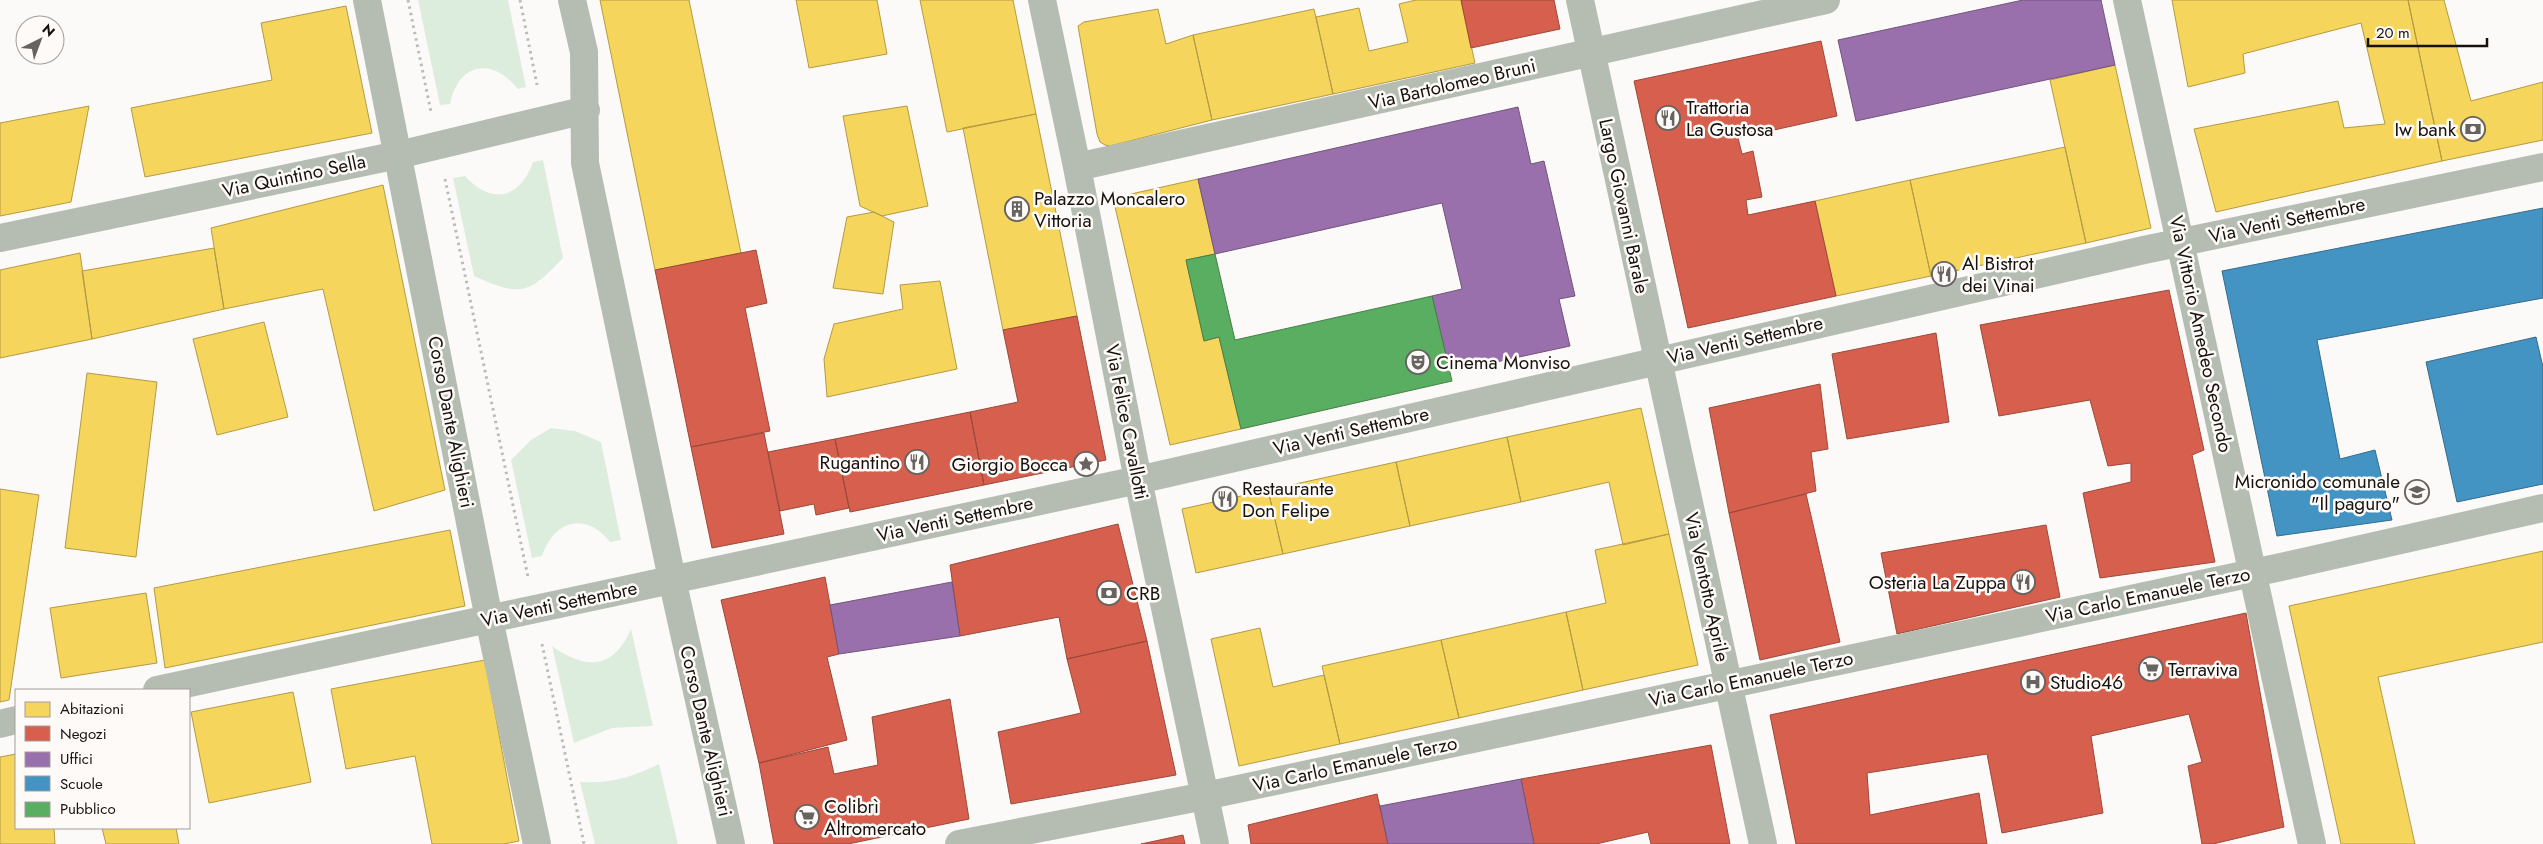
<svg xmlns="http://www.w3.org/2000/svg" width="2543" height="844" viewBox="0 0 2543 844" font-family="Jost,sans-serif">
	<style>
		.green { fill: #ddeddd }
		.homes { fill: #f6d55c; stroke: #b39a44 }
		.shops { fill: #d6604d; stroke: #9c483a }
		.offices { fill: #9970ab; stroke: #72547c }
		.schools { fill: #4393c3; stroke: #366c8c }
		.public { fill: #5aae61; stroke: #467f48 }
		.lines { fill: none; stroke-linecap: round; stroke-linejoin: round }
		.path { stroke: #b9bdb7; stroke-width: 3; stroke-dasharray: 2.5 4; stroke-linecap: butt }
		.minor { stroke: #b5bdb2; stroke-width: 28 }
		.labels { text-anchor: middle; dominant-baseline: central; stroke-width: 5; stroke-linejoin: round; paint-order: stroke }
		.street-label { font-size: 19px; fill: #16110d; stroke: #fdfaf8 }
		.poi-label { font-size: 19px; fill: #16110d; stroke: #fdfaf8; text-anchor: start }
	</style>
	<rect width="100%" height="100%" fill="#fcfaf9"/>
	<path class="green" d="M 418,0 L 508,0 L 526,87 L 518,89 C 492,57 459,62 450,104 L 440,105 Z
		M 543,160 L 563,258 C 528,295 521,297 474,276 L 453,178 L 465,176 C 491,205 520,199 533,162 Z
		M 551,428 L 575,431 L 601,442 L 621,540 L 610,542 C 586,511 554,520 542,556 L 532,558 L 511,460 L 531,440 Z
		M 631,629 L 653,726 L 612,728 L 574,743 L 552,646 C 586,670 613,670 631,629 Z
		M 659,764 L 678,844 L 595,844 L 580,782 C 610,784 633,777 659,764 Z"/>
	<path class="homes" d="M 600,0 L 689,0 L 741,253 L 655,270 Z
		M 796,0 L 877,0 L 887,54 L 809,68 Z
		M 920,0 L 1013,0 L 1036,114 L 947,132 Z
		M 1416,0 L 1461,0 L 1475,63 L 1333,94 L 1316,17 L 1359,8 L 1369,51 L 1408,42 L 1399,4 Z
		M 2172,0 L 2408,0 L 2442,161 L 2216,212 L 2194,129 L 2338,101 L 2344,128 L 2385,124 L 2361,23 L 2243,54 L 2245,73 L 2188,87 Z
		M 2408,0 L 2444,0 L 2471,101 L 2543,82 L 2543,140 L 2442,161 Z
		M 346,6 L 372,133 L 145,177 L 131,108 L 272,80 L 261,23 Z
		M 1158,9 L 1166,44 L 1193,35 L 1212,120 L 1110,146 L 1105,145 L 1100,142 L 1097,134 L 1078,26 L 1084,22 Z
		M 1314,9 L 1333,94 L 1212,120 L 1193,35 Z
		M 2115,65 L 2151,228 L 2086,243 L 2050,80 Z
		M 89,106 L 71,202 L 0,216 L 0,123 Z
		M 907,106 L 928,206 L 882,216 L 860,206 L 843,116 Z
		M 1036,114 L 1077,316 L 1003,330 L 963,128 Z
		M 2065,147 L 2086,243 L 1931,276 L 1910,180 Z
		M 1198,179 L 1215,254 L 1186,260 L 1204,341 L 1219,337 L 1241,429 L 1170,445 L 1113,198 Z
		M 1910,180 L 1931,276 L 1836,296 L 1815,201 Z
		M 383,185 L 445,490 L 374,511 L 323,289 L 224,309 L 211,228 Z
		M 874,212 L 894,222 L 883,294 L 833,288 L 847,217 Z
		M 214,248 L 224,309 L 92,339 L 82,271 Z
		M 80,253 L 92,339 L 0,358 L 0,270 Z
		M 940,281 L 957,369 L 827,397 L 824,359 L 834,324 L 903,309 L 900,285 Z
		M 264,322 L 288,417 L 217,435 L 193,339 Z
		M 87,373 L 157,382 L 136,557 L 65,548 Z
		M 1641,408 L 1669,534 L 1623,545 L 1609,482 L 1521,502 L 1507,437 Z
		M 1507,437 L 1521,502 L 1410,526 L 1396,462 Z
		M 1396,462 L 1410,526 L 1283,554 L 1268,490 Z
		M 0,489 L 39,495 L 9,700 L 0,702 Z
		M 1268,490 L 1283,554 L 1196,573 L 1182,509 Z
		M 450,530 L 465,606 L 165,668 L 154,588 Z
		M 1669,534 L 1698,665 L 1583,690 L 1566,612 L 1606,603 L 1595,550 Z
		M 2543,551 L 2543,642 L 2378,677 L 2415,844 L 2341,844 L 2289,606 Z
		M 146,593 L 157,663 L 61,678 L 50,608 Z
		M 1566,612 L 1583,690 L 1459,718 L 1441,640 Z
		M 1260,628 L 1273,687 L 1324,675 L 1340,744 L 1239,766 L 1211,639 Z
		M 1441,640 L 1459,718 L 1340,744 L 1322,666 Z
		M 485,660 L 519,841 L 504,844 L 432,844 L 415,756 L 346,769 L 331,689 Z
		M 293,692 L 311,782 L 209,803 L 191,712 Z
		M 16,754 L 16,828 L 54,828 L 55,844 L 0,844 L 0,757 Z
		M 102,828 L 176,828 L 179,844 L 106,844 Z"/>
	<path class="shops" d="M 1461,0 L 1554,0 L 1560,29 L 1471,48 Z
		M 1821,41 L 1837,116 L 1738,138 L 1742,154 L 1753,151 L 1762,197 L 1746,200 L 1748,215 L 1815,201 L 1836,296 L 1688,328 L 1634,81 Z
		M 756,250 L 767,303 L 745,308 L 770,431 L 691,447 L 655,270 Z
		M 2169,290 L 2204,450 L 2192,455 L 2215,562 L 2100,578 L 2083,493 L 2131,482 L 2131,463 L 2108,466 L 2090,400 L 1999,416 L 1980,325 Z
		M 1077,316 L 1106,460 L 984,485 L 970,412 L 1018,402 L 1003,330 Z
		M 1936,333 L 1949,422 L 1847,439 L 1832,354 Z
		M 1820,384 L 1828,449 L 1811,452 L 1816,491 L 1729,513 L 1709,408 Z
		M 970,412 L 984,485 L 850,512 L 835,439 Z
		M 764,433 L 784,534 L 712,548 L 691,447 Z
		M 835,439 L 849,508 L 816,515 L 814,504 L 780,511 L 768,452 Z
		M 1806,494 L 1840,642 L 1760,660 L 1729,513 Z
		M 1118,524 L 1147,641 L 1067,659 L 1059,617 L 960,636 L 950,565 Z
		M 2046,525 L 2060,597 L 1897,634 L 1881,553 Z
		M 825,577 L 839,654 L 827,657 L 847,740 L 759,763 L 721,600 Z
		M 2246,613 L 2284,827 L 2213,844 L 2202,844 L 2188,766 L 2202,762 L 2189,714 L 2091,736 L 2103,813 L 2002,833 L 1987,754 L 1867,773 L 1870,815 L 1979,793 L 1987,844 L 1796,844 L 1770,715 Z
		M 1147,641 L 1176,775 L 1011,804 L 998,732 L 1081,713 L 1067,659 Z
		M 950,699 L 969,819 L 848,844 L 774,844 L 759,763 L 828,747 L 834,774 L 878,765 L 872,717 Z
		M 1711,745 L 1730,844 L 1651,844 L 1648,832 L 1596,844 L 1534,844 L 1521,779 Z
		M 1377,794 L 1388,844 L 1251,844 L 1248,825 Z
		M 1183,835 L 1185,844 L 1141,844 Z"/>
	<path class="offices" d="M 2023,0 L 2101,0 L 2115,65 L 1856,121 L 1838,40 Z
		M 1518,107 L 1531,164 L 1544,161 L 1575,296 L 1559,299 L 1570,346 L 1459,370 L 1447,360 L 1432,296 L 1462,289 L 1442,203 L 1215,254 L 1198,179 Z
		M 952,582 L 960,636 L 839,654 L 830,605 Z
		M 1521,779 L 1534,844 L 1388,844 L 1380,806 Z"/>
	<path class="schools" d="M 2543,208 L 2543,298 L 2317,340 L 2340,459 L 2375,450 L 2392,520 L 2277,536 L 2222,271 Z
		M 2536,337 L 2543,367 L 2543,484 L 2457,502 L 2426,362 Z"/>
	<path class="public" d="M 1215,254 L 1235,340 L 1432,296 L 1452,381 L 1241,429 L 1219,337 L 1204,341 L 1186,260 Z"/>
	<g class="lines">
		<path class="path" d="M 408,0 L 431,112
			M 520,0 L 537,85
			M 445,179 L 528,577
			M 542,644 L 584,844"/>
		<path class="minor" d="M 367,0 L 489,619 L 537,844
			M 572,0 L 584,52 L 585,163 L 672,579 L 731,844
			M 1042,0 L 1077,167 L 1138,480 L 1215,844
			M 1580,0 L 1763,844
			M 2127,0 L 2312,844
			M 1077,167 L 1826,0
			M 0,238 L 398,155 L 586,110
			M 157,690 L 1138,480 L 2144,250 L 2543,167
			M 0,724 L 16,720
			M 959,844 L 1205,796 L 2281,567 L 2543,508"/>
	</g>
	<defs>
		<symbol id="restaurant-ring" viewBox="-11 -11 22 22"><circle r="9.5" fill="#fdfaf8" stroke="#666360" stroke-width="1.5"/><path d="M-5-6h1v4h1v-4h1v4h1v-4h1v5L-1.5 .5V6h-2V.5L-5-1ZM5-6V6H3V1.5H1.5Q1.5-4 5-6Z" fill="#666360"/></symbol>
		<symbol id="bank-ring" viewBox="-11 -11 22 22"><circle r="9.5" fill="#fdfaf8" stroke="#666360" stroke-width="1.5"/><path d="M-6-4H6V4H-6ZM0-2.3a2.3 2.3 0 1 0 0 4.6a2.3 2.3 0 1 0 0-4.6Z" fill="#666360"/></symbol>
		<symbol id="building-ring" viewBox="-11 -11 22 22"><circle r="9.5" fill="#fdfaf8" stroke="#666360" stroke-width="1.5"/><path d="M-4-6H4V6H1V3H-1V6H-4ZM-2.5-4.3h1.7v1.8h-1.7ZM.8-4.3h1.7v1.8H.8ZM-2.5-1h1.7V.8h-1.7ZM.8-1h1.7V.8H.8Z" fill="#666360"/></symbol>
		<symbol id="theatre-ring" viewBox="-11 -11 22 22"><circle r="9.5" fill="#fdfaf8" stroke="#666360" stroke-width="1.5"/><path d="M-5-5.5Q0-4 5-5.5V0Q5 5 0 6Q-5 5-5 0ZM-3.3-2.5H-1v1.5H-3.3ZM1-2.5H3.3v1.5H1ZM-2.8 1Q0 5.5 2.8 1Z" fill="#666360"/></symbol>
		<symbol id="sight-ring" viewBox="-11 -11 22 22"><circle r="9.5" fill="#fdfaf8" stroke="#666360" stroke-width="1.5"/><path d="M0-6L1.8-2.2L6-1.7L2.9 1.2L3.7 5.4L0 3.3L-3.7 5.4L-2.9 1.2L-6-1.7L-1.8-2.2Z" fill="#666360"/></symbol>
		<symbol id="school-ring" viewBox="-11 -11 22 22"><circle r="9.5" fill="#fdfaf8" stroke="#666360" stroke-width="1.5"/><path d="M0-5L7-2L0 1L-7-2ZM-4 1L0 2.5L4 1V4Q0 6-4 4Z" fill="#666360"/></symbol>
		<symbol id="supermarket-ring" viewBox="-11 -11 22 22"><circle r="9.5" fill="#fdfaf8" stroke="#666360" stroke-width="1.5"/><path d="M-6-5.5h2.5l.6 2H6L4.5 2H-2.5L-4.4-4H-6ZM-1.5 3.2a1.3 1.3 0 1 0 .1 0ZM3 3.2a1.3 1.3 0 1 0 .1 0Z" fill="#666360"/></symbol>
		<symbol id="hospital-ring" viewBox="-11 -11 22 22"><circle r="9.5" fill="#fdfaf8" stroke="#666360" stroke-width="1.5"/><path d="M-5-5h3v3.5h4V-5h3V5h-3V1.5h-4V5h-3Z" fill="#666360"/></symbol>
	</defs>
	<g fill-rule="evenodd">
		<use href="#restaurant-ring" x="1654" y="104" width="28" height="28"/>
		<use href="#bank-ring" x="2459" y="115" width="28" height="28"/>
		<use href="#building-ring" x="1003" y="195" width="28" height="28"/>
		<use href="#restaurant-ring" x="1930" y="260" width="28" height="28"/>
		<use href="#theatre-ring" x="1404" y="348" width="28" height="28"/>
		<use href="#restaurant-ring" x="903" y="448" width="28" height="28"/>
		<use href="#sight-ring" x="1072" y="450" width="28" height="28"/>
		<use href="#school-ring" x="2403" y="478" width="28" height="28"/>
		<use href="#restaurant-ring" x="1211" y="485" width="28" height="28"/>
		<use href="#restaurant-ring" x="2009" y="568" width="28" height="28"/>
		<use href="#bank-ring" x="1095" y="579" width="28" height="28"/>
		<use href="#supermarket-ring" x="2137" y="655" width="28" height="28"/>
		<use href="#hospital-ring" x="2019" y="668" width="28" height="28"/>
		<use href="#supermarket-ring" x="793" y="803" width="28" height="28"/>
	</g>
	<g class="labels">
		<g class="street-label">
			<text transform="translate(1452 84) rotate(-13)">Via Bartolomeo Bruni</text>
			<text transform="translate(294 176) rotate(-12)">Via Quintino Sella</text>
			<text transform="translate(1624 206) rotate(78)">Largo Giovanni Barale</text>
			<text transform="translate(2287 220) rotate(-12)">Via Venti Settembre</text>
			<text transform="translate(2201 334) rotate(78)">Via Vittorio Amedeo Secondo</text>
			<text transform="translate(1745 340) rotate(-13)">Via Venti Settembre</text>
			<text transform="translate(451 422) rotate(79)">Corso Dante Alighieri</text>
			<text transform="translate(1127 422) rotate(79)">Via Felice Cavallotti</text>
			<text transform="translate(1351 431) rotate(-13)">Via Venti Settembre</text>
			<text transform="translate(955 519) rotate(-12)">Via Venti Settembre</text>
			<text transform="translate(1707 587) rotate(78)">Via Ventotto Aprile</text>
			<text transform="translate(2148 595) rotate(-12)">Via Carlo Emanuele Terzo</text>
			<text transform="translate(559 604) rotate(-12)">Via Venti Settembre</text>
			<text transform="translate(1751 679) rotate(-12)">Via Carlo Emanuele Terzo</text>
			<text transform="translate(706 731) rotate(77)">Corso Dante Alighieri</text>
			<text transform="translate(1355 764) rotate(-12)">Via Carlo Emanuele Terzo</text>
		</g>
		<g class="poi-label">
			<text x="1686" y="107">Trattoria<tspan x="1686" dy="22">La Gustosa</tspan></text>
			<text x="2456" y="129" text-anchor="end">Iw bank</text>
			<text x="1034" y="198">Palazzo Moncalero<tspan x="1034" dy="22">Vittoria</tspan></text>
			<text x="1962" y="263">Al Bistrot<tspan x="1962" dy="22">dei Vinai</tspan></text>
			<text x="1436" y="362">Cinema Monviso</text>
			<text x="900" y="462" text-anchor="end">Rugantino</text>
			<text x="1068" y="464" text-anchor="end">Giorgio Bocca</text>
			<text x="2400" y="481" text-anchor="end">Micronido comunale<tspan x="2400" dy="22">"Il paguro"</tspan></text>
			<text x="1242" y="488">Restaurante<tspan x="1242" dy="22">Don Felipe</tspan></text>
			<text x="2006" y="582" text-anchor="end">Osteria La Zuppa</text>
			<text x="1126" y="593">CRB</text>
			<text x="2168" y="669">Terraviva</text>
			<text x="2050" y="682">Studio46</text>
			<text x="824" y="806">Colibrì<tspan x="824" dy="22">Altromercato</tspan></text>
		</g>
	</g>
	<rect x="15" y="689" width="175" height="140" fill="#fdfaf8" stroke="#a19d9a"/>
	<rect x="25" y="702" width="25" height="15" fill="#f6d55c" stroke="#a19d9a"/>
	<text x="60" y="714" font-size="15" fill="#16110d">Abitazioni</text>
	<rect x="25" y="726" width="25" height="15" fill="#d6604d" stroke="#a19d9a"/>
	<text x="60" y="739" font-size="15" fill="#16110d">Negozi</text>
	<rect x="25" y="752" width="25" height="15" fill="#9970ab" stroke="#a19d9a"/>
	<text x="60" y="764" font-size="15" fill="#16110d">Uffici</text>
	<rect x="25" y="776" width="25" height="15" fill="#4393c3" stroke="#a19d9a"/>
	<text x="60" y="789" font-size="15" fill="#16110d">Scuole</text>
	<rect x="25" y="802" width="25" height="15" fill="#5aae61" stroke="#a19d9a"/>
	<text x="60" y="814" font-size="15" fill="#16110d">Pubblico</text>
	<g transform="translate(40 40) rotate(42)"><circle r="24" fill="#fdfaf8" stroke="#a19d9a"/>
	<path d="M0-4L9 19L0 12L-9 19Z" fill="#666360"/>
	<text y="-8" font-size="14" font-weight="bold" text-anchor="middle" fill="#16110d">N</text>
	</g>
	<path d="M2368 38v8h119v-8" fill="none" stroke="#16110d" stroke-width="2.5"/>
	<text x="2376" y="38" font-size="15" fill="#16110d" stroke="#fdfaf8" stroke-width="4" paint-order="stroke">20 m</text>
</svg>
